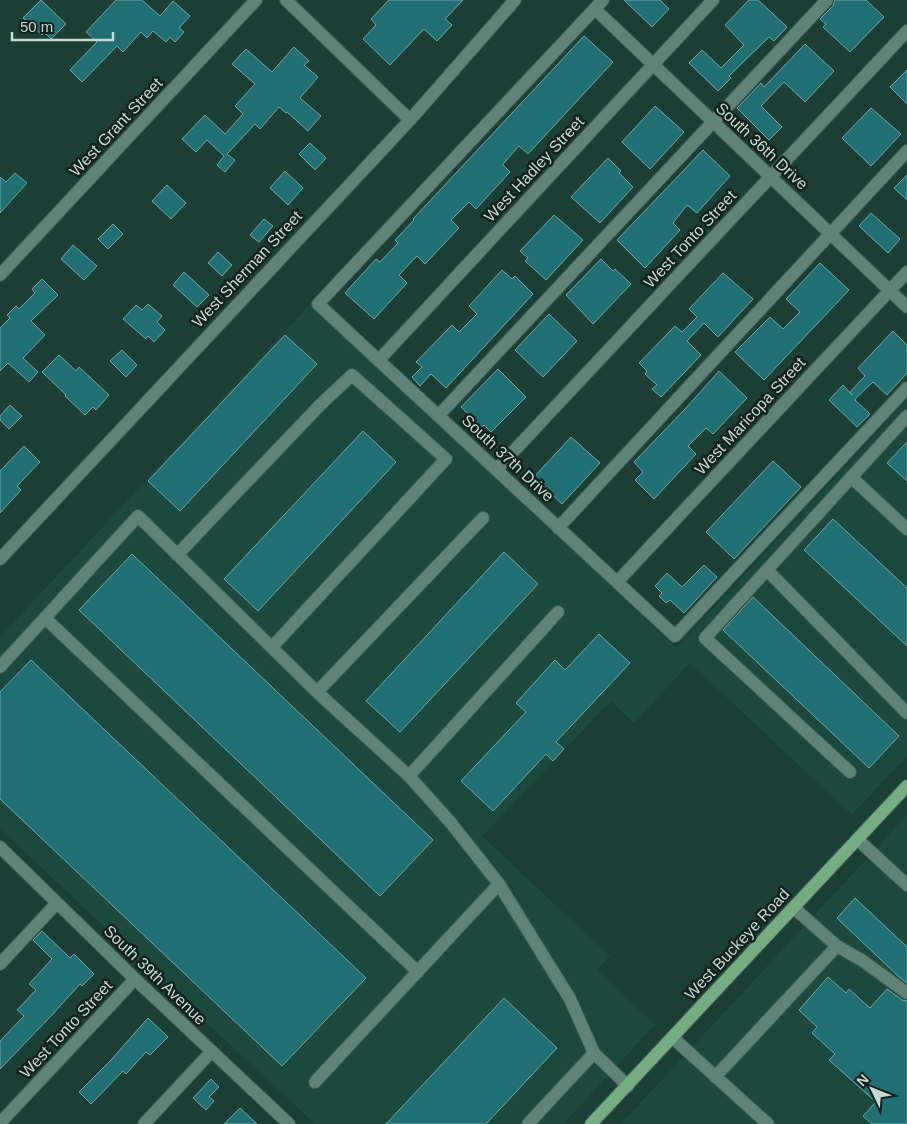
<svg xmlns="http://www.w3.org/2000/svg" width="907" height="1124" viewBox="0 0 907 1124" font-family="Helvetica,sans-serif">
	<style>
		.built { fill: #1c493d }
		.building { fill: #206f73; stroke: #79a2a4 }
		.lines { fill: none; stroke-linecap: round; stroke-linejoin: round }
		.minor-casing { stroke: #3c5b53; stroke-width: 14 }
		.major-casing { stroke: #3c5b53; stroke-width: 14 }
		.minor { stroke: #5f8377; stroke-width: 12 }
		.major { stroke: #76ac81; stroke-width: 12 }
		.labels { text-anchor: middle; dominant-baseline: central; stroke-width: 5; stroke-linejoin: round; paint-order: stroke }
		.street-label { font-size: 16px; fill: #c6d9d2; stroke: #14221e }
	</style>
	<rect width="100%" height="100%" fill="#1c3f35"/>
	<path class="built" d="M 312,302 L 676,648 L 907,400 L 907,756 L 852,815 L 690,663 L 634,723 L 611,701 L 482,836 L 610,956 L 597,970 L 655,1025 L 563,1124 L 315,1124 L 0,829 L 0,637 Z
		M 907,815 L 907,1124 L 620,1124 L 672,1069 Z"/>
	<path class="building" d="M 41,0 L 66,24 L 51,39 L 44,32 L 42,35 L 23,18 Z
		M 116,0 L 142,0 L 160,16 L 173,1 L 190,16 L 179,28 L 184,32 L 175,42 L 170,37 L 166,42 L 153,31 L 147,38 L 141,32 L 123,52 L 117,46 L 82,82 L 70,70 L 97,42 L 86,32 Z
		M 389,0 L 463,0 L 445,19 L 452,25 L 437,41 L 424,29 L 390,65 L 363,39 L 376,25 L 371,19 Z
		M 624,0 L 660,0 L 669,9 L 652,27 Z
		M 749,0 L 758,0 L 787,27 L 774,41 L 769,37 L 729,76 L 731,78 L 718,91 L 689,63 L 702,50 L 721,68 L 744,45 L 725,25 Z
		M 835,0 L 866,0 L 884,17 L 850,52 L 823,27 L 826,24 L 820,19 L 833,6 Z
		M 584,36 L 613,62 L 528,154 L 519,146 L 503,164 L 503,165 L 510,172 L 476,209 L 469,202 L 451,220 L 459,228 L 425,264 L 417,256 L 399,275 L 407,283 L 374,319 L 345,293 L 376,259 L 380,262 L 398,243 L 395,240 L 414,220 L 413,219 Z
		M 805,44 L 834,71 L 805,102 L 784,82 L 761,106 L 782,127 L 769,140 L 737,108 L 761,83 L 764,87 Z
		M 294,47 L 309,61 L 304,65 L 318,77 L 300,98 L 321,116 L 308,131 L 287,112 L 286,113 L 279,107 L 260,129 L 255,124 L 227,154 L 235,160 L 225,172 L 217,165 L 224,156 L 207,140 L 196,152 L 182,139 L 205,115 L 225,134 L 243,114 L 235,106 L 255,84 L 232,64 L 246,49 L 272,72 Z
		M 907,70 L 907,104 L 890,87 Z
		M 655,106 L 684,132 L 650,169 L 622,142 Z
		M 871,108 L 901,134 L 871,166 L 842,138 Z
		M 310,143 L 326,158 L 315,170 L 299,154 Z
		M 703,150 L 730,176 L 697,213 L 687,205 L 673,223 L 680,230 L 645,268 L 617,240 Z
		M 608,158 L 621,171 L 619,173 L 633,187 L 600,223 L 571,197 Z
		M 285,171 L 303,188 L 288,205 L 270,188 Z
		M 15,173 L 27,183 L 0,213 L 0,177 L 6,182 Z
		M 907,175 L 907,200 L 894,188 Z
		M 167,185 L 186,203 L 171,219 L 152,201 Z
		M 871,213 L 900,239 L 888,253 L 859,226 Z
		M 554,215 L 583,240 L 546,280 L 525,261 L 528,258 L 520,251 Z
		M 264,219 L 273,226 L 259,242 L 250,235 Z
		M 113,224 L 123,234 L 108,249 L 98,239 Z
		M 73,245 L 97,266 L 84,280 L 61,259 Z
		M 218,252 L 232,265 L 222,276 L 208,263 Z
		M 601,259 L 613,271 L 615,269 L 631,284 L 593,324 L 566,295 Z
		M 820,263 L 849,290 L 764,380 L 735,352 L 770,317 L 783,329 L 800,312 L 786,299 Z
		M 502,270 L 512,279 L 515,276 L 533,294 L 446,388 L 431,374 L 420,386 L 412,377 L 422,367 L 416,362 L 452,325 L 459,332 L 477,314 L 469,306 Z
		M 184,272 L 209,295 L 197,307 L 173,285 Z
		M 723,273 L 753,299 L 718,337 L 704,323 L 687,341 L 701,355 L 661,397 L 652,389 L 657,385 L 645,374 L 647,371 L 639,363 L 675,326 L 682,332 L 697,317 L 689,309 Z
		M 42,279 L 58,295 L 31,321 L 45,335 L 23,358 L 38,372 L 29,382 L 8,363 L 0,371 L 0,328 L 10,318 L 7,315 L 16,306 L 19,309 L 35,293 L 32,289 Z
		M 148,304 L 162,316 L 157,322 L 165,330 L 154,342 L 148,336 L 146,339 L 123,319 L 136,305 L 142,310 Z
		M 549,314 L 577,341 L 543,377 L 515,350 Z
		M 893,331 L 907,345 L 907,373 L 887,395 L 873,382 L 856,398 L 855,400 L 870,414 L 857,427 L 829,400 L 843,385 L 852,395 L 850,392 L 865,376 L 858,368 Z
		M 285,335 L 317,364 L 180,511 L 148,481 Z
		M 122,350 L 137,365 L 126,377 L 110,361 Z
		M 59,355 L 76,371 L 79,367 L 109,395 L 96,410 L 93,407 L 85,415 L 65,396 L 66,395 L 42,372 Z
		M 498,369 L 526,397 L 491,432 L 484,425 L 482,427 L 461,407 Z
		M 719,371 L 747,398 L 713,434 L 706,428 L 688,446 L 696,454 L 654,499 L 635,480 L 643,472 L 634,462 L 686,408 Z
		M 10,405 L 22,416 L 9,429 L 0,420 L 0,416 Z
		M 363,431 L 396,462 L 258,611 L 224,579 Z
		M 571,437 L 600,463 L 562,504 L 534,477 Z
		M 907,442 L 907,481 L 887,463 Z
		M 24,446 L 40,462 L 17,486 L 21,490 L 0,513 L 0,471 Z
		M 773,461 L 801,487 L 734,559 L 706,532 Z
		M 833,519 L 907,588 L 907,646 L 804,550 Z
		M 504,552 L 538,584 L 400,732 L 366,701 Z
		M 132,554 L 433,840 L 380,896 L 79,610 Z
		M 704,565 L 717,577 L 684,613 L 670,600 L 666,603 L 659,596 L 662,593 L 655,586 L 667,573 L 682,587 Z
		M 753,597 L 899,736 L 869,768 L 723,630 Z
		M 599,634 L 630,663 L 556,742 L 564,749 L 553,761 L 546,754 L 493,811 L 461,781 L 526,712 L 516,703 L 555,660 L 565,670 Z
		M 31,660 L 366,978 L 282,1066 L 0,799 L 0,692 Z
		M 855,898 L 907,947 L 907,983 L 898,976 L 837,918 Z
		M 42,931 L 70,958 L 74,954 L 94,974 L 82,986 L 80,984 L 52,1015 L 0,1069 L 0,1041 L 24,1016 L 17,1010 L 36,990 L 29,984 L 52,959 L 33,940 Z
		M 828,977 L 846,993 L 849,989 L 870,1008 L 887,989 L 902,1000 L 907,1001 L 907,1124 L 872,1124 L 863,1116 L 876,1102 L 829,1060 L 835,1054 L 812,1033 L 817,1027 L 799,1010 Z
		M 504,998 L 557,1048 L 486,1124 L 386,1124 Z
		M 148,1018 L 168,1037 L 150,1055 L 146,1052 L 126,1074 L 123,1071 L 91,1104 L 79,1092 L 111,1060 Z
		M 211,1079 L 219,1087 L 209,1097 L 214,1101 L 206,1110 L 193,1098 Z
		M 240,1108 L 257,1124 L 224,1124 Z"/>
	<g class="lines">
		<defs>
			<path id="minor" d="M 286,0 L 410,120
				M 603,0 L 318,304 L 675,636 L 907,388
				M 595,9 L 907,307
				M 0,275 L 256,0
				M 379,360 L 713,0
				M 438,416 L 827,0
				M 497,469 L 907,31
				M 851,477 L 907,529
				M 558,528 L 907,151
				M 177,555 L 321,404 L 352,375 L 446,459 L 272,647
				M 0,559 L 410,120 L 515,0
				M 767,570 L 907,713
				M 617,582 L 907,272
				M 46,619 L 418,972
				M 0,667 L 138,516 L 317,692 L 409,776 L 451,823 L 499,884 L 570,999 L 594,1053 L 628,1086
				M 317,692 L 483,518
				M 850,772 L 705,638 L 907,416
				M 409,776 L 558,612
				M 857,839 L 907,885
				M 0,847 L 135,979 L 289,1124
				M 794,908 L 837,946 L 863,961 L 907,993
				M 0,964 L 57,903
				M 673,1038 L 768,1124
				M 715,1077 L 837,946
				M 315,1082 L 499,884
				M 0,1123 L 135,979
				M 144,1124 L 212,1051
				M 528,1124 L 594,1053"/>
			<path id="major" d="M 591,1124 L 907,786"/>
		</defs>
		<use href="#minor" class="minor-casing"/>
		<use href="#major" class="major-casing"/>
		<use href="#minor" class="minor"/>
		<use href="#major" class="major"/>
	</g>
	<g class="labels">
		<g class="street-label">
			<text transform="translate(116 127) rotate(-47)">West Grant Street</text>
			<text transform="translate(762 146) rotate(43)">South 36th Drive</text>
			<text transform="translate(534 169) rotate(-47)">West Hadley Street</text>
			<text transform="translate(690 239) rotate(-47)">West Tonto Street</text>
			<text transform="translate(247 269) rotate(-47)">West Sherman Street</text>
			<text transform="translate(750 416) rotate(-47)">West Maricopa Street</text>
			<text transform="translate(508 458) rotate(43)">South 37th Drive</text>
			<text transform="translate(737 944) rotate(-47)">West Buckeye Road</text>
			<text transform="translate(155 975) rotate(44)">South 39th Avenue</text>
			<text transform="translate(66 1029) rotate(-47)">West Tonto Street</text>
		</g>
	</g>
	<g transform="translate(872 1089) rotate(313)" stroke="#14221e" stroke-width="4" paint-order="stroke">
	<path d="M0-4L9 19L0 12L-9 19Z" fill="#c6d9d2"/>
	<text y="-8" font-size="14" font-weight="bold" text-anchor="middle" fill="#c6d9d2">N</text>
	</g>
	<path d="M12 32v8h101v-8" fill="none" stroke="#c6d9d2" stroke-width="2.5"/>
	<text x="20" y="32" font-size="15" fill="#c6d9d2" stroke="#14221e" stroke-width="4" paint-order="stroke">50 m</text>
</svg>
